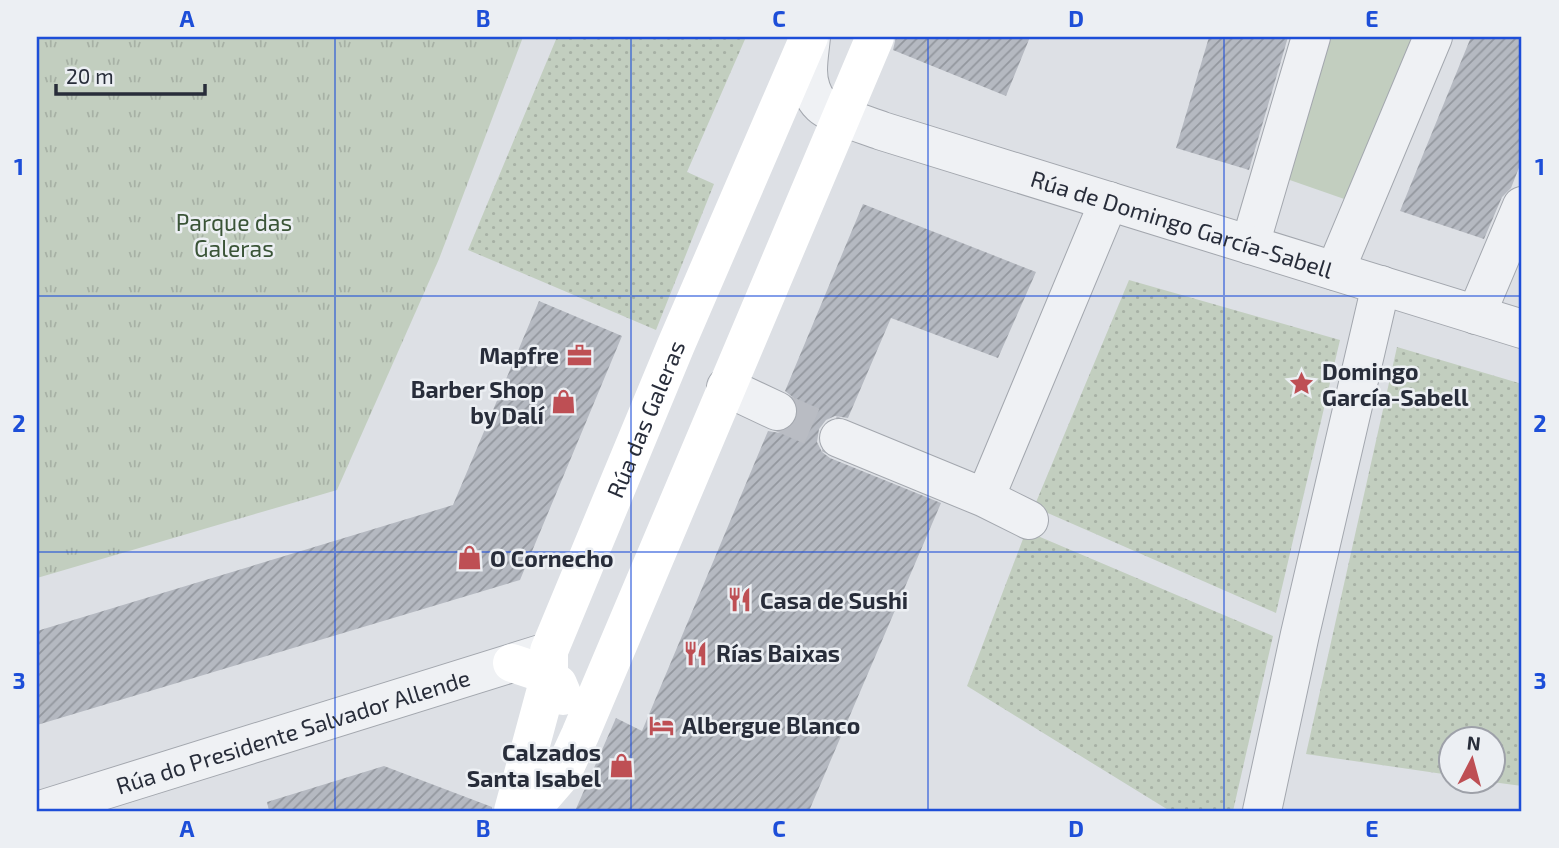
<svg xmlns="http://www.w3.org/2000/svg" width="1559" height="848" viewBox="0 0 1559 848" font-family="'Exo 2',sans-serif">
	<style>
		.grass { fill: #c2cebf }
		.park { fill: url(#park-tufts) }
		.garden { fill: url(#garden-dots) }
		.building { fill: url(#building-hatch) }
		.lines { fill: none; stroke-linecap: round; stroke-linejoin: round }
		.pedestrian-tunnel { stroke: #b9bcc3; stroke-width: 38; stroke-dasharray: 38 19; stroke-linecap: butt }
		.pedestrian-casing { stroke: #a3a7ae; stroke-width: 40 }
		.minor-casing { stroke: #a3a7ae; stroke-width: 40 }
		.pedestrian { stroke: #eff1f4; stroke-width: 38 }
		.minor { stroke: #eff1f4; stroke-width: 38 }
		.secondary { stroke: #fff; stroke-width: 38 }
		.grid { fill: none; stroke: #1d4ed8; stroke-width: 2; stroke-opacity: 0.55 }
		.labels { text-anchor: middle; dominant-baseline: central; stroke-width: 5; stroke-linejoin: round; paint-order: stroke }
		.park-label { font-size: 23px; fill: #3a5437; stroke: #eceff3 }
		.street-label { font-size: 23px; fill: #282d3a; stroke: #eceff3 }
		.poi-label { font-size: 23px; font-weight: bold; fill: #282d3a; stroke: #eceff3; text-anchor: start }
		.neatline { fill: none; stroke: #1d4ed8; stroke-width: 2.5 }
		.grid-label { font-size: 23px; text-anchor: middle; font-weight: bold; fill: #1d4ed8 }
	</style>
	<defs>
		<pattern id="park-tufts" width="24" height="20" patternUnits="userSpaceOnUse" patternTransform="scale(1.75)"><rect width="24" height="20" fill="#c2cebf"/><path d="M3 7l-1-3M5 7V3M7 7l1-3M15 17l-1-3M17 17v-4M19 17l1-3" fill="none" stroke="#a7b1a5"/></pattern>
		<pattern id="garden-dots" width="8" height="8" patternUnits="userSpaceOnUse" patternTransform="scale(1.75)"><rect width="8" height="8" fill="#c2cebf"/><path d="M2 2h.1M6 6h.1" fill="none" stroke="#a7b1a5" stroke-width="1.8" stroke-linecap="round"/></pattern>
		<pattern id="building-hatch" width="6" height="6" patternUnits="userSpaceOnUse" patternTransform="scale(1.75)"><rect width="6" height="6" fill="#b5b9c1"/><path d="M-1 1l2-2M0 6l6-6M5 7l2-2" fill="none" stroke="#93979e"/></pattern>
	</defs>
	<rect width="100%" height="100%" fill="#dde0e5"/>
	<path class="grass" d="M 1324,37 L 1418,37 L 1350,201 L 1284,178 Z"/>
	<path class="park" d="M 37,37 L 523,37 L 439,259 L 337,490 L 37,578 Z"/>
	<path class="garden" d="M 557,37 L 746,37 L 687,172 L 714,184 L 656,330 L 468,250 Z
		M 1129,280 L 1340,340 L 1276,613 L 1034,507 Z
		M 1397,347 L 1522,384 L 1522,786 L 1492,782 L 1492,740 L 1450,740 L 1450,775 L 1306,754 Z
		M 1026,531 L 1273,636 L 1233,811 L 1170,811 L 967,686 Z"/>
	<path class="building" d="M 896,37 L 1030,37 L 1006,96 L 893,50 Z
		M 1209,37 L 1288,37 L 1249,170 L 1176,148 Z
		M 1471,37 L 1522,37 L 1522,160 L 1511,188 L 1502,197 L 1484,239 L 1400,211 Z
		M 863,204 L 1036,272 L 998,358 L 891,318 L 848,418 L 835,416 L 826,420 L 819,429 L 817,442 L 822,452 L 830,458 L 941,503 L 809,811 L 575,811 L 616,718 L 642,731 L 768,431 L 780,433 L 789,429 L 796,421 L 799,410 L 795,399 L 785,391 Z
		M 539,301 L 622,336 L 520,580 L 37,725 L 37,631 L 453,505 Z
		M 384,766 L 492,807 L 492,811 L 269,811 L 267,802 Z"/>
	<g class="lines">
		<path class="pedestrian-tunnel" d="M 777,411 L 839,438"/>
		<defs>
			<path id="pedestrian" d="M 1250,245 L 1311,37
				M 1335,271 L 1433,37
				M 1476,315 L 1522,206
				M 726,387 L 777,411
				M 839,438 L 985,498 L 1029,520
				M 985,498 L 1109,201
				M 1262,811 L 1300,634 L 1381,285"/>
			<g id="minor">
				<path id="s1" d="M 811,37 C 810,48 808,59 808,70 C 808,82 812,97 821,105 C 831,115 867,125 882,131 L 1522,329"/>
				<path id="s2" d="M 37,811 L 544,653"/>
			</g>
		</defs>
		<use href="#pedestrian" class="pedestrian-casing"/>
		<use href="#minor" class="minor-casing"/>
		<use href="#pedestrian" class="pedestrian"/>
		<use href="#minor" class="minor"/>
		<g class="secondary">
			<path d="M 512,663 L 539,672 L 558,684 L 563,696"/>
			<path id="s3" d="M 513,811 L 549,678 L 549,651 L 676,345 L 809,37"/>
			<path d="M 530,811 L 562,774 L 580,735 L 875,37"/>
		</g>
	</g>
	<path class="grid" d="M 335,37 L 335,811M 631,37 L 631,811M 928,37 L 928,811M 1224,37 L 1224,811M 37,296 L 1522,296M 37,552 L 1522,552"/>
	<defs>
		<symbol id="office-bare" viewBox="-9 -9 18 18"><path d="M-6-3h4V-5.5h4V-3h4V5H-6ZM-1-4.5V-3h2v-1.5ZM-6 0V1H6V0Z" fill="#be4f54" stroke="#eceff3" stroke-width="2.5" paint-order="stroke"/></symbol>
		<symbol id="sight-bare" viewBox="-9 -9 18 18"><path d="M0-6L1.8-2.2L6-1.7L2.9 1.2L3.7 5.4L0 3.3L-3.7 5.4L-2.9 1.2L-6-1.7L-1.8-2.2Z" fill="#be4f54" stroke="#eceff3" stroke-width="2.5" paint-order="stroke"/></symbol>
		<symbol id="shop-bare" viewBox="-9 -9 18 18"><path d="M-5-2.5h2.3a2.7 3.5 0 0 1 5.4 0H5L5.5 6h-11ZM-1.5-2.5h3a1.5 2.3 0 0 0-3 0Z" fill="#be4f54" stroke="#eceff3" stroke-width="2.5" paint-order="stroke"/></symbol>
		<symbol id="restaurant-bare" viewBox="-9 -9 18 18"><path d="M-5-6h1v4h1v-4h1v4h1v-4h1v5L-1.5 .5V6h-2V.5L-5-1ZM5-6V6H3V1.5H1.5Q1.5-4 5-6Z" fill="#be4f54" stroke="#eceff3" stroke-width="2.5" paint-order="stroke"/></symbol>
		<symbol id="hotel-bare" viewBox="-9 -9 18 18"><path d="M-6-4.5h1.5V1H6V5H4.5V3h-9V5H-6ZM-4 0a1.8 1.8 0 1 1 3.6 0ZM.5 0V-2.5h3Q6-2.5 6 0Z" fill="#be4f54" stroke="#eceff3" stroke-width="2.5" paint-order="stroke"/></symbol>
	</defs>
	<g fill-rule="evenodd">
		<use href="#office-bare" x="562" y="338" width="35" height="35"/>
		<use href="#sight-bare" x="1284" y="366" width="35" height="35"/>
		<use href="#shop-bare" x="546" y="384" width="35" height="35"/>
		<use href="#shop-bare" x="452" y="540" width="35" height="35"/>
		<use href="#restaurant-bare" x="722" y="582" width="35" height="35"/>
		<use href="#restaurant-bare" x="678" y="636" width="35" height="35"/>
		<use href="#hotel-bare" x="644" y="708" width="35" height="35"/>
		<use href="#shop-bare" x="604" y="748" width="35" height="35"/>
	</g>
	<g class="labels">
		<g class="park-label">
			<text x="234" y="222">Parque das<tspan x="234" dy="26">Galeras</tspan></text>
		</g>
		<g class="street-label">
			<text stroke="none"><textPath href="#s1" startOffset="452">Rúa de Domingo García-Sabell</textPath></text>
			<text stroke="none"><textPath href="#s3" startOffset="416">Rúa das Galeras</textPath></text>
			<text stroke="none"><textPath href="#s2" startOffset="268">Rúa do Presidente Salvador Allende</textPath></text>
		</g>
		<g class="poi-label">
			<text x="559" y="355" text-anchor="end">Mapfre</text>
			<text x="1322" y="371">Domingo<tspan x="1322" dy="26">García-Sabell</tspan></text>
			<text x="544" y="389" text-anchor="end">Barber Shop<tspan x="544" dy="26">by Dalí</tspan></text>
			<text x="490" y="558">O Cornecho</text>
			<text x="760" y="600">Casa de Sushi</text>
			<text x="716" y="653">Rías Baixas</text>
			<text x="682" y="725">Albergue Blanco</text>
			<text x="601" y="752" text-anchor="end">Calzados<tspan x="601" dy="26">Santa Isabel</tspan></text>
		</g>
	</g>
	<rect width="1559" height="848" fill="none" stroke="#eceff3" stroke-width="77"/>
	<g transform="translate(1472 760) rotate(6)"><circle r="33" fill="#eceff3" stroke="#9ea1a9" stroke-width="2"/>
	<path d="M0-5L12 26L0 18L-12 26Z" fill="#be4f54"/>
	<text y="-10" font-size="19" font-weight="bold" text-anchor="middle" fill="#282d3a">N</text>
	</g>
	<path d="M56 84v10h149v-10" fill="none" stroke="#282d3a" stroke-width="3.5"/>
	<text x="66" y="84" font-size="21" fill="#282d3a" stroke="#eceff3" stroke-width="5" paint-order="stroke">20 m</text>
	<rect x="38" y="38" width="1482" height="772" class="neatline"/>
	<g class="grid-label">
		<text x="187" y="27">A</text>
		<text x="483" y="27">B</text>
		<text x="779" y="27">C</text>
		<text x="1076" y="27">D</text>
		<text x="1372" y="27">E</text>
		<text x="19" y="175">1</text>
		<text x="1540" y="175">1</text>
		<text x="19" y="432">2</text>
		<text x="1540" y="432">2</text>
		<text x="19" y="689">3</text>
		<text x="1540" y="689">3</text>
		<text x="187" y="837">A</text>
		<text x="483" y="837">B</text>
		<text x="779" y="837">C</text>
		<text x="1076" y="837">D</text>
		<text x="1372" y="837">E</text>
	</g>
</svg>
